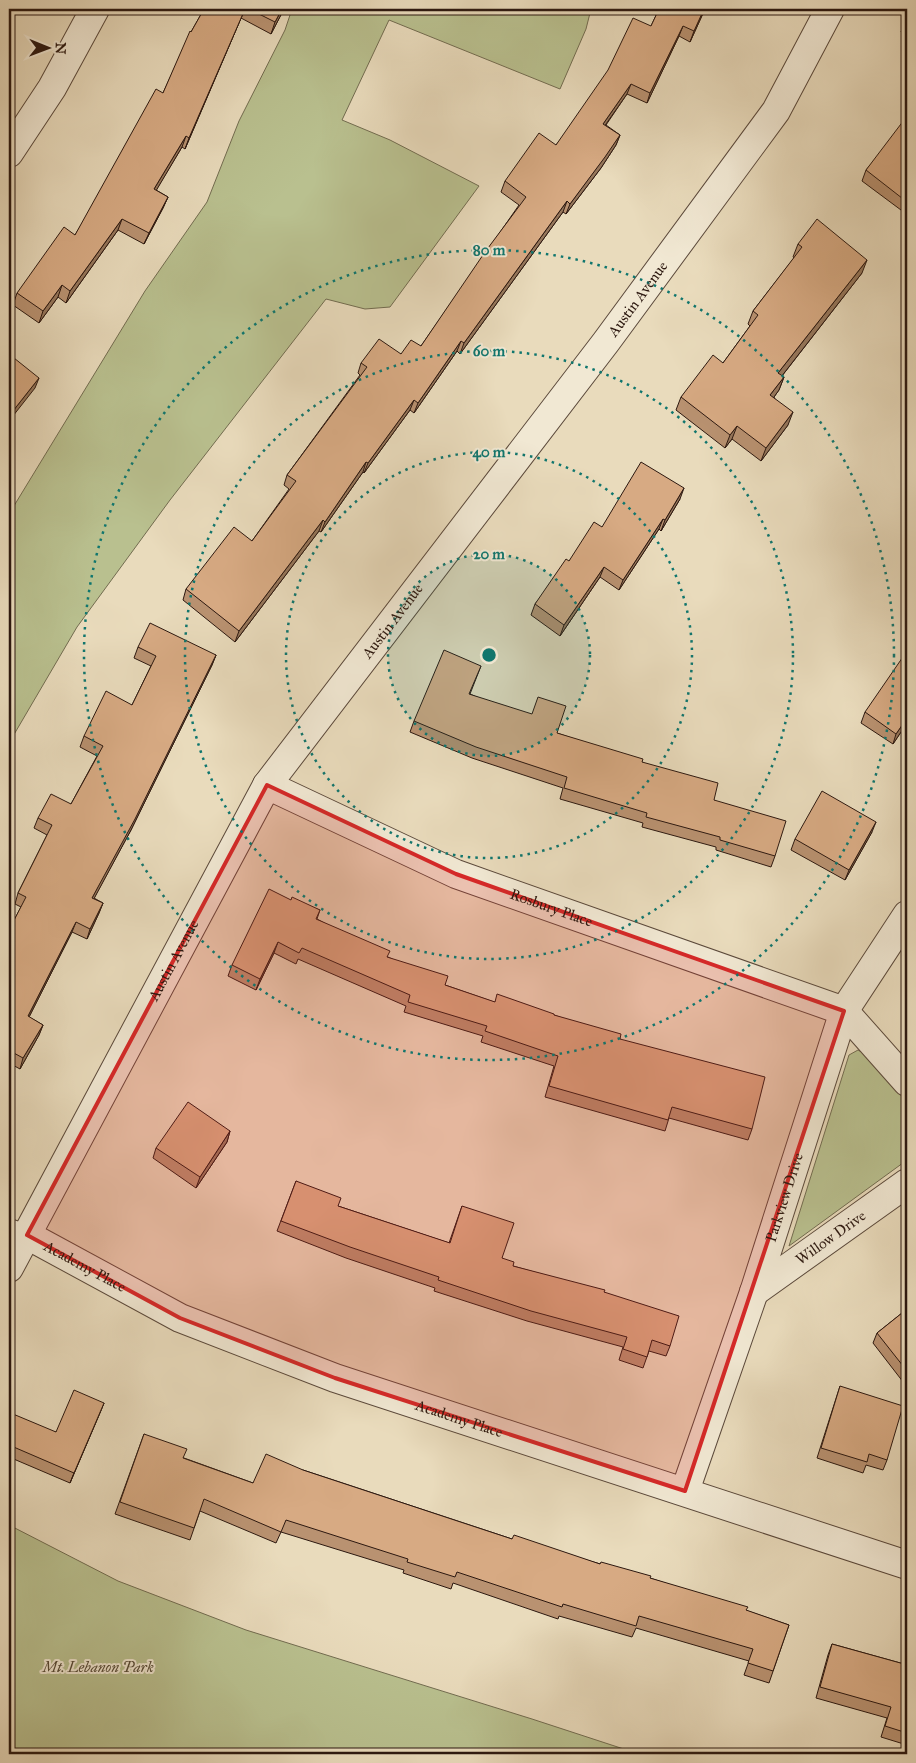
<svg xmlns="http://www.w3.org/2000/svg" width="916" height="1763" viewBox="0 0 916 1763" font-family="'IM FELL Great Primer',serif">
	<style>
		.green { fill: #b9c08f; stroke: #726c50 }
		.lines { fill: none; stroke-linecap: round; stroke-linejoin: round }
		.service-casing { stroke: #5b493b; stroke-width: 22 }
		.minor-casing { stroke: #5b493b; stroke-width: 30 }
		.tertiary-casing { stroke: #5b493b; stroke-width: 30 }
		.service { stroke: #f1e8d3; stroke-width: 20 }
		.minor { stroke: #f1e8d3; stroke-width: 28 }
		.tertiary { stroke: #f1e8d3; stroke-width: 28 }
		.wall { fill: #b99271; stroke: #2c1810 }
		.shaded-wall { fill: #96775c; stroke: #2c1810 }
		.building { fill: #d7aa83; stroke: #2c1810 }
		.marked { fill: #d62828; fill-opacity: 0.2; stroke: #d62828; stroke-width: 4; stroke-linejoin: round }
		.ring { fill: none; stroke: #0f766e; stroke-width: 2.5; stroke-dasharray: 2.5 5 }
		.labels { text-anchor: middle; dominant-baseline: central; stroke-width: 4; stroke-linejoin: round; paint-order: stroke }
		.street-label { font-size: 15px; fill: #2c1810; stroke: #f1e8d3 }
		.park-label { font-size: 15px; font-style: italic; fill: #564a36; stroke: #f1e8d3 }
		.centre { fill: #0f766e; stroke: #f1e8d3; stroke-width: 2.5 }
		.ring-label { font-size: 15px; text-anchor: middle; font-weight: bold; fill: #0f766e; stroke: #f1e8d3; stroke-width: 4; stroke-linejoin: round; paint-order: stroke }
	</style>
	<rect width="100%" height="100%" fill="#e9dbbc"/>
	<filter id="stains"><feTurbulence type="fractalNoise" baseFrequency=".004" numOctaves="4"/><feColorMatrix values="0 0 0 0 .2 0 0 0 0 .09 0 0 0 0 .02 0 0 0 .5 -.17"/></filter>
	<radialGradient id="worn" r=".72"><stop offset=".6" stop-color="#630" stop-opacity="0"/><stop offset="1" stop-color="#630" stop-opacity=".3"/></radialGradient>
	<path class="green" d="M 292,9 L 591,9 L 586,29 L 560,89 L 389,20 L 342,120 L 390,140 L 479,186 L 390,307 L 365,309 L 326,299 L 170,500 L 77,627 L 9,743 L 9,514 L 145,291 L 207,202 L 239,121 L 285,30 Z
		M 858,1050 L 870,1057 L 907,1101 L 907,1160 L 789,1246 L 849,1055 Z
		M 9,1525 L 118,1581 L 246,1630 L 532,1719 L 639,1754 L 9,1754 Z"/>
	<g class="lines">
		<defs>
			<path id="service" d="M 9,1229 L 27,1235"/>
			<g id="minor">
				<path id="s1" d="M 267,785 L 456,874 L 844,1011 L 907,1082"/>
				<path id="s2" d="M 27,1235 L 180,1318 L 335,1378 L 907,1565"/>
				<path id="s3" d="M 9,1268 L 267,785 L 606,342 L 776,111 L 830,9"/>
				<path id="s4" d="M 754,1292 L 907,1183"/>
				<path id="s5" d="M 685,1491 L 754,1292 L 844,1011 L 907,915"/>
			</g>
			<path id="tertiary" d="M 9,153 L 52,88 L 95,9"/>
		</defs>
		<use href="#service" class="service-casing"/>
		<use href="#minor" class="minor-casing"/>
		<use href="#tertiary" class="tertiary-casing"/>
		<use href="#service" class="service"/>
		<use href="#minor" class="minor"/>
		<use href="#tertiary" class="tertiary"/>
	</g>
	<path class="wall" d="M 204,9 L 284,9 L 271,34 L 241,18 L 185,149 L 182,147 L 156,190 L 168,197 L 163,208 L 144,244 L 118,230 L 66,303 L 58,297 L 39,323 L 13,305 L 17,293 L 75,235 L 163,93 L 191,32 Z
		M 659,9 L 705,9 L 690,42 L 679,36 L 647,103 L 627,94 L 606,125 L 620,135 L 616,145 L 601,168 L 566,214 L 563,212 L 460,354 L 457,351 L 414,413 L 410,410 L 364,473 L 363,472 L 321,532 L 319,531 L 235,642 L 183,600 L 186,589 L 252,541 L 289,489 L 284,485 L 287,475 L 360,375 L 358,373 L 361,363 L 401,354 L 421,346 L 519,205 L 501,192 L 505,181 L 556,145 L 651,26 Z
		M 907,16 L 907,35 L 901,32 Z
		M 907,122 L 907,210 L 905,213 L 862,181 L 866,170 Z
		M 798,244 L 862,273 L 782,376 L 784,377 L 779,390 L 774,397 L 788,425 L 761,461 L 732,439 L 725,448 L 676,410 L 681,397 L 723,363 L 750,326 L 748,324 L 753,311 L 794,258 L 793,257 Z
		M 680,499 L 661,531 L 659,529 L 619,590 L 600,577 L 560,636 L 531,615 L 535,604 L 569,561 L 602,527 Z
		M 138,647 L 216,655 L 212,665 L 131,830 L 94,898 L 103,903 L 99,913 L 87,939 L 72,932 L 29,1017 L 43,1025 L 39,1035 L 20,1069 L 9,1063 L 9,930 L 21,907 L 15,904 L 18,893 L 47,835 L 34,828 L 38,818 L 71,804 L 97,756 L 80,747 L 84,736 L 132,705 L 151,666 L 134,658 Z
		M 481,666 L 470,694 L 557,733 L 642,762 L 714,800 L 775,856 L 771,867 L 716,850 L 716,847 L 642,827 L 643,823 L 560,799 L 563,788 L 472,758 L 410,732 L 414,721 Z
		M 865,712 L 907,723 L 893,744 L 861,723 Z
		M 872,832 L 845,880 L 791,850 L 795,839 Z
		M 291,900 L 320,910 L 317,919 L 388,957 L 445,985 L 494,1002 L 554,1015 L 620,1039 L 752,1129 L 748,1140 L 669,1118 L 665,1131 L 545,1097 L 554,1066 L 481,1042 L 483,1036 L 404,1012 L 406,1006 L 298,959 L 296,964 L 274,953 L 256,990 L 228,976 L 232,965 Z
		M 230,1131 L 227,1142 L 196,1188 L 153,1158 L 156,1148 Z
		M 296,1181 L 338,1206 L 449,1243 L 462,1206 L 502,1258 L 513,1266 L 604,1292 L 670,1346 L 666,1356 L 649,1351 L 643,1368 L 619,1360 L 623,1347 L 527,1321 L 434,1291 L 435,1288 L 346,1258 L 277,1231 Z
		M 907,1309 L 907,1387 L 873,1343 L 877,1333 Z
		M 840,1386 L 887,1460 L 883,1470 L 866,1465 L 863,1473 L 817,1458 Z
		M 104,1403 L 70,1483 L 9,1457 L 9,1425 L 56,1432 Z
		M 144,1434 L 184,1458 L 253,1483 L 303,1470 L 512,1539 L 650,1578 L 789,1625 L 769,1683 L 744,1675 L 749,1661 L 636,1628 L 632,1637 L 559,1616 L 558,1619 L 453,1583 L 451,1589 L 403,1573 L 404,1570 L 281,1532 L 276,1543 L 200,1511 L 190,1540 L 115,1514 Z
		M 832,1644 L 904,1664 L 907,1653 L 907,1745 L 881,1737 L 887,1718 L 816,1698 L 828,1655 Z"/>
	<path class="shaded-wall" d="M 245,9 L 241,18 L 185,149 L 189,138 Z
		M 282,9 L 284,9 L 271,34 L 275,22 Z
		M 704,9 L 705,9 L 690,42 L 694,31 Z
		M 683,26 L 679,36 L 647,103 L 650,93 Z
		M 631,84 L 627,94 L 599,134 L 603,124 Z
		M 620,135 L 616,145 L 601,168 L 566,214 L 570,204 Z
		M 186,136 L 182,147 L 150,201 L 154,189 Z
		M 168,197 L 163,208 L 144,244 L 149,233 Z
		M 567,201 L 563,212 L 460,354 L 464,343 Z
		M 122,219 L 118,230 L 66,303 L 70,291 Z
		M 867,260 L 862,273 L 774,386 L 778,373 Z
		M 62,285 L 58,297 L 39,323 L 43,311 Z
		M 461,341 L 457,351 L 414,413 L 418,403 Z
		M 784,377 L 779,390 L 766,408 L 770,395 Z
		M 39,378 L 35,388 L 9,421 L 9,416 Z
		M 414,400 L 410,410 L 364,473 L 368,463 Z
		M 793,412 L 788,425 L 761,461 L 766,448 Z
		M 737,426 L 732,439 L 725,448 L 730,435 Z
		M 366,462 L 363,472 L 321,532 L 325,522 Z
		M 684,488 L 680,499 L 661,531 L 665,520 Z
		M 663,519 L 659,529 L 619,590 L 623,580 Z
		M 323,520 L 319,531 L 235,642 L 239,631 Z
		M 604,567 L 600,577 L 560,636 L 564,625 Z
		M 216,655 L 212,665 L 131,830 L 89,908 L 92,898 Z
		M 907,718 L 907,723 L 893,744 L 896,734 Z
		M 876,822 L 872,832 L 845,880 L 849,870 Z
		M 103,903 L 99,913 L 87,939 L 90,929 Z
		M 76,922 L 72,932 L 24,1027 L 28,1016 Z
		M 278,942 L 274,953 L 256,990 L 260,979 Z
		M 43,1025 L 39,1035 L 20,1069 L 23,1058 Z
		M 230,1131 L 227,1142 L 196,1188 L 200,1177 Z
		M 104,1403 L 100,1413 L 70,1483 L 74,1473 Z"/>
	<path class="building" d="M 204,9 L 245,9 L 189,138 L 186,136 L 154,189 L 168,197 L 149,233 L 122,219 L 70,291 L 62,285 L 43,311 L 17,293 L 64,227 L 75,235 L 156,89 L 163,93 L 190,31 L 191,32 Z
		M 249,9 L 282,9 L 275,22 Z
		M 659,9 L 704,9 L 694,31 L 683,26 L 650,93 L 631,84 L 603,124 L 620,135 L 605,157 L 570,204 L 567,201 L 464,343 L 461,341 L 418,403 L 414,400 L 368,463 L 366,462 L 325,522 L 323,520 L 239,631 L 186,589 L 234,527 L 252,541 L 296,481 L 287,475 L 367,367 L 361,363 L 379,339 L 401,354 L 411,340 L 421,346 L 485,252 L 526,197 L 505,181 L 539,133 L 556,145 L 608,70 L 633,18 L 651,26 Z
		M 904,120 L 907,122 L 907,202 L 866,170 Z
		M 817,219 L 867,260 L 778,373 L 784,377 L 770,395 L 793,412 L 766,448 L 737,426 L 730,435 L 681,397 L 713,355 L 723,363 L 758,315 L 753,311 L 802,247 L 798,244 Z
		M 9,354 L 39,378 L 9,416 Z
		M 641,462 L 684,488 L 665,520 L 663,519 L 623,580 L 604,567 L 564,625 L 535,604 L 566,559 L 569,561 L 594,522 L 602,527 Z
		M 150,623 L 216,655 L 135,819 L 92,898 L 103,903 L 90,929 L 76,922 L 28,1016 L 43,1025 L 23,1058 L 12,1052 L 9,1057 L 9,980 L 10,979 L 9,978 L 9,930 L 26,897 L 18,893 L 52,825 L 38,818 L 51,794 L 71,804 L 103,746 L 84,736 L 106,691 L 132,705 L 156,656 L 138,647 Z
		M 444,650 L 481,666 L 469,694 L 532,714 L 538,697 L 566,706 L 557,733 L 643,759 L 642,762 L 718,783 L 714,800 L 786,821 L 775,856 L 720,840 L 720,837 L 646,817 L 647,813 L 564,788 L 567,777 L 476,747 L 414,721 Z
		M 907,651 L 907,718 L 896,734 L 865,712 Z
		M 822,791 L 876,822 L 849,870 L 795,839 Z
		M 269,889 L 291,900 L 292,897 L 320,910 L 316,919 L 390,951 L 387,957 L 448,976 L 445,985 L 495,1002 L 497,994 L 554,1014 L 554,1015 L 621,1034 L 620,1039 L 765,1077 L 752,1129 L 672,1107 L 668,1120 L 549,1086 L 558,1056 L 485,1031 L 487,1026 L 408,1002 L 410,995 L 302,948 L 299,953 L 278,942 L 260,979 L 232,965 Z
		M 188,1102 L 230,1131 L 200,1177 L 156,1148 Z
		M 296,1181 L 341,1198 L 338,1206 L 450,1243 L 462,1206 L 514,1223 L 502,1258 L 514,1262 L 513,1266 L 605,1290 L 604,1292 L 679,1316 L 670,1346 L 652,1340 L 647,1357 L 623,1349 L 627,1337 L 531,1311 L 438,1280 L 439,1277 L 350,1247 L 281,1221 Z
		M 907,1309 L 907,1371 L 877,1333 Z
		M 840,1386 L 903,1406 L 887,1460 L 869,1454 L 867,1462 L 821,1448 Z
		M 74,1390 L 104,1403 L 74,1473 L 9,1445 L 9,1425 L 13,1414 L 56,1432 Z
		M 144,1434 L 187,1449 L 183,1458 L 253,1483 L 266,1454 L 303,1470 L 512,1539 L 514,1535 L 600,1564 L 601,1562 L 651,1576 L 650,1578 L 748,1607 L 746,1610 L 789,1625 L 773,1671 L 748,1663 L 753,1649 L 639,1616 L 636,1626 L 563,1604 L 562,1607 L 457,1572 L 455,1577 L 407,1562 L 408,1559 L 286,1520 L 281,1532 L 204,1499 L 194,1528 L 120,1502 Z
		M 832,1644 L 904,1664 L 907,1654 L 907,1733 L 885,1726 L 891,1707 L 820,1687 Z"/>
	<path class="marked" d="M 267,785 L 456,874 L 844,1011 L 685,1491 L 335,1378 L 180,1318 L 27,1235 Z"/>
	<circle cx="489" cy="655" r="101" fill="#0f766e" fill-opacity=".12"/>
	<g class="ring">
		<circle cx="489" cy="655" r="101"/>
		<circle cx="489" cy="655" r="203"/>
		<circle cx="489" cy="655" r="304"/>
		<circle cx="489" cy="655" r="405"/>
	</g>
	<g class="labels">
		<g class="street-label">
			<text stroke="none"><textPath href="#s3" startOffset="1159">Austin Avenue</textPath></text>
			<text stroke="none"><textPath href="#s3" startOffset="754">Austin Avenue</textPath></text>
			<text stroke="none"><textPath href="#s1" startOffset="310">Rosbury Place</textPath></text>
			<text stroke="none"><textPath href="#s3" startOffset="349">Austin Avenue</textPath></text>
			<text stroke="none"><textPath href="#s5" startOffset="310">Parkview Drive</textPath></text>
			<text stroke="none"><textPath href="#s4" startOffset="94">Willow Drive</textPath></text>
			<text stroke="none"><textPath href="#s2" startOffset="66">Academy Place</textPath></text>
			<text stroke="none"><textPath href="#s2" startOffset="471">Academy Place</textPath></text>
		</g>
		<g class="park-label">
			<text x="98" y="1667">Mt. Lebanon Park</text>
		</g>
	</g>
	<circle cx="489" cy="655" r="8" class="centre"/>
	<g class="ring-label">
		<text x="489" y="255">80 m</text>
		<text x="489" y="356">60 m</text>
		<text x="489" y="457">40 m</text>
		<text x="489" y="559">20 m</text>
	</g>
	<rect width="916" height="1763" fill="none" stroke="#e9dbbc" stroke-width="30"/>
	<rect x="10" y="10" width="896" height="1743" fill="none" stroke="#2c1810" stroke-width="2.5"/>
	<rect x="15" y="15" width="886" height="1733" fill="none" stroke="#2c1810"/>
	<g transform="translate(48 48) rotate(91)" stroke="#f1e8d3" stroke-width="4" paint-order="stroke">
	<path d="M0-4L9 19L0 12L-9 19Z" fill="#2c1810"/>
	<text y="-8" font-size="14" font-weight="bold" text-anchor="middle" fill="#2c1810">N</text>
	</g>
	<rect width="100%" height="100%" filter="url(#stains)"/>
	<rect width="100%" height="100%" fill="url(#worn)"/>
</svg>
